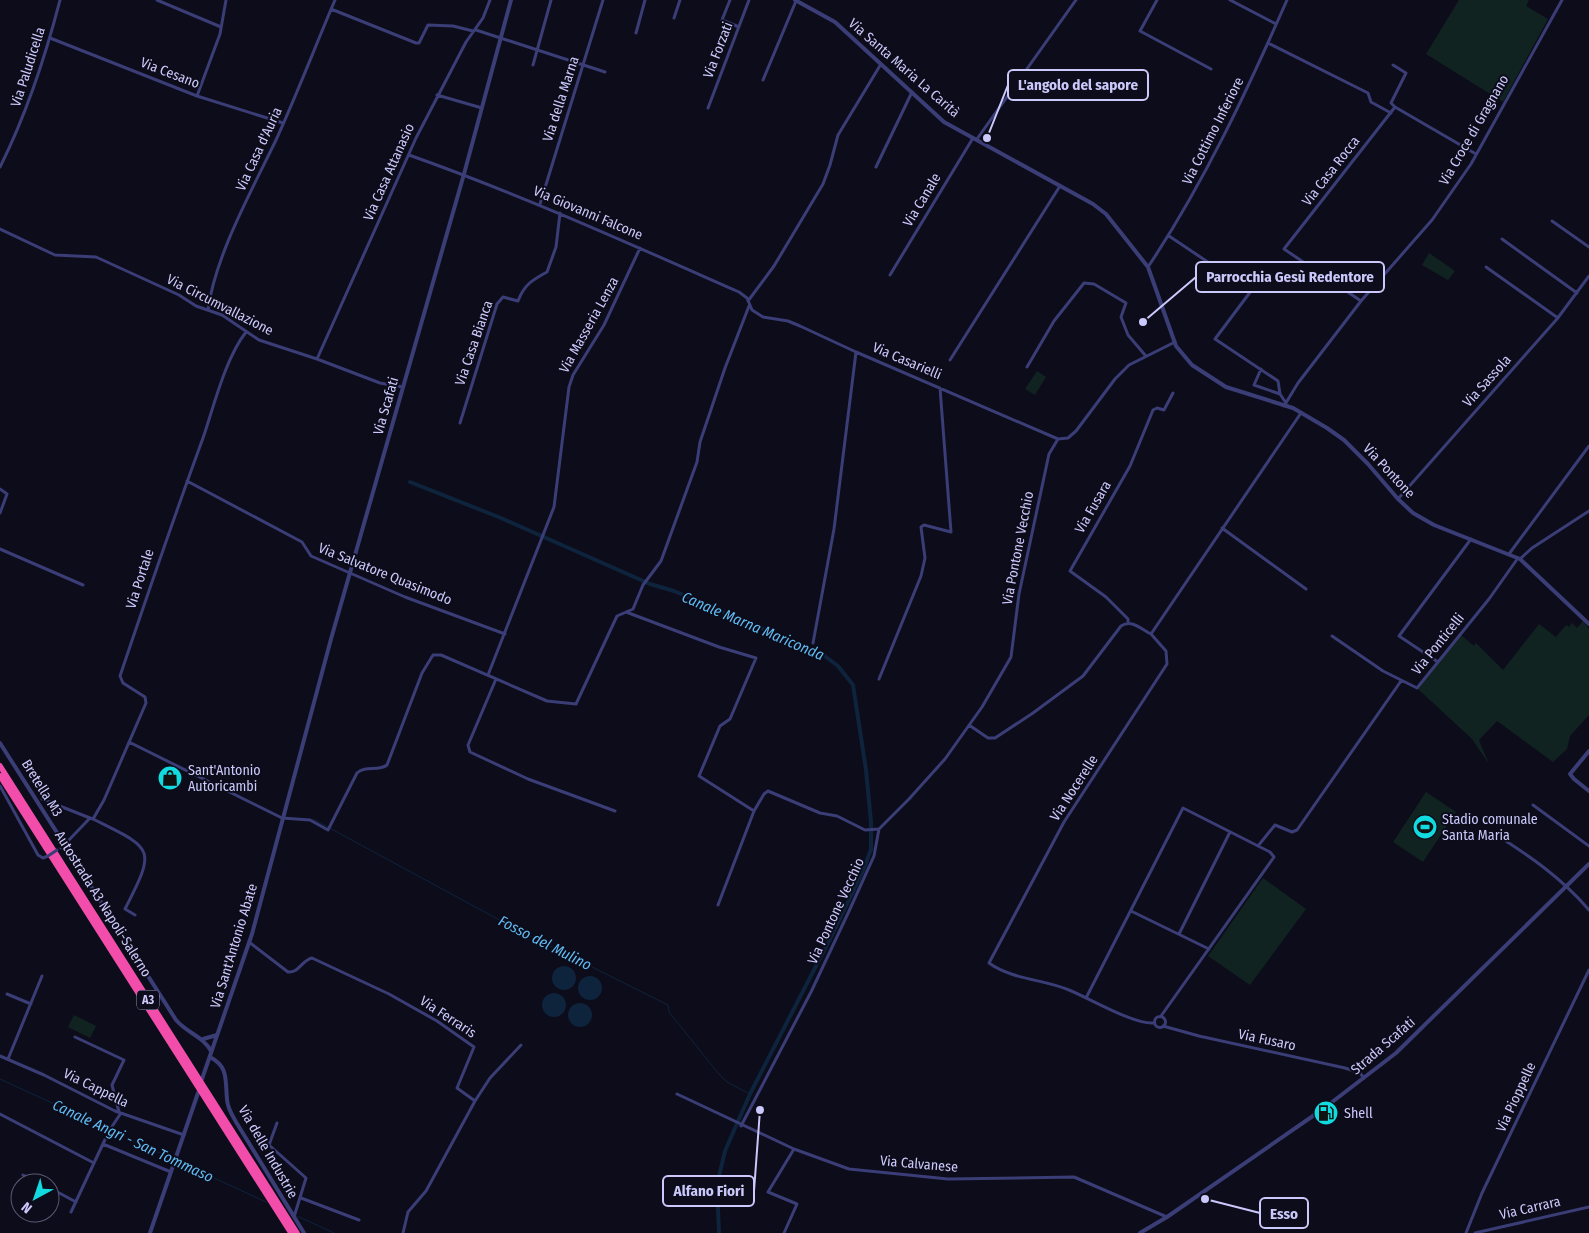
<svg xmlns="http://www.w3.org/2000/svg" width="1589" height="1233" viewBox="0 0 1589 1233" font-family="'Fira Sans Condensed',sans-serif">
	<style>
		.green { fill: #102321 }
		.water { fill: #0e233c }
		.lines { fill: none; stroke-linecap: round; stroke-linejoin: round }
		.stream { stroke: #0e233c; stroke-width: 1 }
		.canal { stroke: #0e233c; stroke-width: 4 }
		.minor { stroke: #3a3d76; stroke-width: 3 }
		.tertiary { stroke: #3a3d76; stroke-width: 4 }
		.motorway { stroke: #f24daa; stroke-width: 5.5 }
		.minor-bridge { stroke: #3a3d76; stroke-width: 3 }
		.labels { text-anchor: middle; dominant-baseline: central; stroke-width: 4; stroke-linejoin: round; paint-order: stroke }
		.shield { fill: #0d0c1a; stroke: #9290b8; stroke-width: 1 }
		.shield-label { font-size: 12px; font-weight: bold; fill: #cbc9fb }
		.street-label { font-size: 14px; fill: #cbc9fb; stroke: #0d0c1a }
		.poi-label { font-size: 14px; fill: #cbc9fb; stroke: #0d0c1a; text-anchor: start }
		.water-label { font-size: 15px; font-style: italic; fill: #5fbbf3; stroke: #0d0c1a }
		.leader { fill: none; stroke: #cbc9fb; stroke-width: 2 }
		.callout-dot { fill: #cbc9fb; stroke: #0d0c1a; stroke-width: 2 }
		.callout { fill: #0d0c1a; stroke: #cbc9fb; stroke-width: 2 }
		.callout-label { font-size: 15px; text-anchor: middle; font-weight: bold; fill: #cbc9fb }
	</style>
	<rect width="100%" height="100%" fill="#0d0c1a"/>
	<path class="green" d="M 1459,0 L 1529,0 L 1526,6 L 1548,19 L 1503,102 L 1426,54 Z
		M 1429,253 L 1455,271 L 1448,280 L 1422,265 Z
		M 1037,371 L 1046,377 L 1035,395 L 1025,389 Z
		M 1583,621 L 1589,629 L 1589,715 L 1570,736 L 1567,749 L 1553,762 L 1497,721 L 1479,740 L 1489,764 L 1472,739 L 1418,689 L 1461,635 L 1474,646 L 1476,643 L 1503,670 L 1539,624 L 1556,637 L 1566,625 L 1569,627 L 1572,623 L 1577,628 Z
		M 1426,792 L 1456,812 L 1423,862 L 1393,842 Z
		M 1263,878 L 1306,909 L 1250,985 L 1208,956 Z
		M 74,1015 L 96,1026 L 90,1038 L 68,1027 Z"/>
	<path class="water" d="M552 978a12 12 0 1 1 24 0a12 12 0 1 1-24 0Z
		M578 988a12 12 0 1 1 24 0a12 12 0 1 1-24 0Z
		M542 1005a12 12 0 1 1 24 0a12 12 0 1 1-24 0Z
		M568 1015a12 12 0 1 1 24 0a12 12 0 1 1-24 0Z"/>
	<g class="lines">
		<path class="stream" d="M 313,819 L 516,929 L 668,1005 L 669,1012 L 718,1073 L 727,1082 L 750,1094
			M 0,1079 L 266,1202
			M 297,1216 L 334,1233"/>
		<path class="canal" d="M 410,482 L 501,518 L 650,584 L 674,591 L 822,654 L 838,666 L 853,685 L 866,770 L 871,822 L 871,849 L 863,871 L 832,935 L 750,1094 L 725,1151 L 717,1185 L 719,1233"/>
		<path class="minor" d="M 157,0 L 221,27
			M 730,0 L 722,20 L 739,27
			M 1157,0 L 1140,31 L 1211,69
			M 1230,0 L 1276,24
			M 331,9 L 416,43 L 419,43 L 428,25 L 453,26 L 473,31
			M 674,18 L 680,0
			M 476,30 L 605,72
			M 636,33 L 645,0
			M 50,38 L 197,96 L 283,123
			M 1268,43 L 1368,93 L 1371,102 L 1391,113
			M 533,65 L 551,0
			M 1393,65 L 1406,73 L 1391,103 L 1395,107
			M 763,80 L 796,1
			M 437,95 L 482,108
			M 197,96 L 220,34 L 226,0
			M 1395,107 L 1476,154
			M 708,108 L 749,0
			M 977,139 L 1076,0
			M 409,155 C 522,195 630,244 739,292 L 747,298 L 752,310 L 763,317 L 788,321 L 800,326 L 856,352 L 1058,439
			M 0,167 C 27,113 45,58 60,0
			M 876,167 L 912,92
			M 540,204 L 603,0
			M 1552,221 L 1589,247
			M 0,229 L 55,255 L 96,257 L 179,295 L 196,306 L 222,315 L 259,340 L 317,359 L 380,383 L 403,387
			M 1169,236 L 1251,291 L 1215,339 L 1278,381 L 1280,394 L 1286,403
			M 1502,239 L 1577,293
			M 1148,267 C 1204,183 1247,91 1287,0
			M 1486,267 L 1558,318
			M 890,275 L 973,138
			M 748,301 L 774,266 L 823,184 L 830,165 L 838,135 L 881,64
			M 1361,301 L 1284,249 L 1395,107
			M 208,310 C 215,256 252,190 276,140 C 297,94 315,47 335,0
			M 317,359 L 416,138 L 466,42 L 483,18 L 490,0
			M 950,360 L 1060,186
			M 1027,367 L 1054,321 L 1084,283 L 1094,284 L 1126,303 L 1121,317 L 1128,335 L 1145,355
			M 1261,369 L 1254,385 L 1280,394
			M 1284,406 L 1298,383 L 1361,301 L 1432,220 L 1471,164 L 1562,0
			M 460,423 L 497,304 L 503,297 L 518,301 C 524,285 532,280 547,272 L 556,247 L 560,213
			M 1058,439 L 1068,438 L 1076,431 L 1115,379 L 1129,365 L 1175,342
			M 187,481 L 302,542 L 311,556 L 405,597 L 505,634
			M 0,489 L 7,494 L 0,513
			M 1398,499 L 1557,319 L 1589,276
			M 1222,528 L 1306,589
			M 0,549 L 83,585
			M 1509,554 L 1589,446
			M 1520,559 L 1532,548 L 1589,511
			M 626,612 L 719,647 L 756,658 L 730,719 L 720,726 L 699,776 L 754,811 L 718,905
			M 1128,623 L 1128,619 L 1106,597 L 1070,571 L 1130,466 L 1153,410 L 1157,408 L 1164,410 L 1173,393
			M 1332,636 L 1383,671 L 1417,688 L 1489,599 L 1518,558
			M 813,643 L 834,529 L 856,352
			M 1438,662 L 1399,636 L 1471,539
			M 488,675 L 554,507 L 569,387 L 573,375 L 604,325 L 640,248
			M 496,679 L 468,745 L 470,752 L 528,779 L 615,811
			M 879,679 L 921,576 L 925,558 L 921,527 L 924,525 L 951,532 L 940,388
			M 969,725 L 988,738 L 995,738 L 1033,713 L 1083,676 L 1121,626 C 1132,619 1141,629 1151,634
			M 129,742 L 282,818 L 310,820 L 328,830 L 357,773 C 366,765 378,772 387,765 L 422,673 L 433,655 L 441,655 L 547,701 L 576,704 L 617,616 L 633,609 L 643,585 L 661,561 L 697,462 L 700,442 L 725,368 L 749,306
			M 0,786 L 38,855 L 43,858 L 48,856
			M 42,799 L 90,818
			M 1533,805 L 1589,846
			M 754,811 L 764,794 L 768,791 L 820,813 L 837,816 L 865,830 L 879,829
			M 93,819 C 153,849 157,847 125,909 L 135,915
			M 1492,832 C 1528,855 1561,877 1589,910
			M 68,841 L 90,818 L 93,819 L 104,800 L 146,703 L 145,697 L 123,683 L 120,676 C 147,596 174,517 203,438 C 214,406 225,359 246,332
			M 1258,846 L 1275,825 L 1292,832 L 1297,830 L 1401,681
			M 1131,911 L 1209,949
			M 1179,934 L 1230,832
			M 249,942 L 288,972 C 299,973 302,960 312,958 L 389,994 L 437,1021 L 474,1047 L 457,1088 L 475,1101 L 426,1191 L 408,1212 L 403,1233
			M 7,994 L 31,1004
			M 1086,998 L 1183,808 L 1270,852 L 1274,857 L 1161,1016
			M1154.5 1022a5.5 5.5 0 1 1 11 0a5.5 5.5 0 1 1-11 0Z
			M 1154,1023 C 1134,1025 1089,998 1069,990 C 1043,979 1013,980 989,963 L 1064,822 L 1167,664 L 1166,651 L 1151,634 L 1301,413
			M 1163,1026 L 1199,1036 L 1345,1068 L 1360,1073 L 1364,1078
			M 75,1037 L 124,1060 L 112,1085 L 119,1112
			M 0,1056 L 44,1075 L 115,1111 L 184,1135
			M 8,1059 L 42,976
			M 677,1094 L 794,1149 L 849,1169 L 948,1179 L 1074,1177 L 1167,1217
			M 475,1101 L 490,1078 L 521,1045
			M 0,1114 L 94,1163
			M 277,1123 L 269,1145 L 306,1178 L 294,1217
			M 741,1126 L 811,992 L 850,909 L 874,856 L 879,829 L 909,799 L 945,759 L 982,707 L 1011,657 L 1019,594 L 1049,454 L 1058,439
			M 103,1144 L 171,1172
			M 23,1175 L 39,1183
			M 50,1188 L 76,1202
			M 301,1198 L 359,1220
			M 71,1212 L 109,1131 L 121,1113
			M 784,1233 L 797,1204 L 768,1192 L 794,1149
			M 1466,1233 L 1482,1193 L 1589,970
			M 1475,1233 L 1589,1207"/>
		<path class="tertiary" d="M 795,0 L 835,22 L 944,122 L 1093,204 L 1106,214 L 1148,267 L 1176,346 L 1192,365 L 1226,387 L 1293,408 L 1327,428 L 1344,440 L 1368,464 L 1398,499 L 1413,513 L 1434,525 L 1520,559 L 1589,624
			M 0,743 L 176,1020 C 187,1033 204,1037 211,1051
			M 1589,751 L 1570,774 L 1574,779 L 1589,791
			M 203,1039 L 217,1035
			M 210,1057 C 229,1067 225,1080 227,1099 C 227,1107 232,1115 236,1122 L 304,1233
			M 202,1079 L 252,934 L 331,639 L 464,174 L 511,0
			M 150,1233 L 198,1093
			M 1140,1233 L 1167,1217 L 1323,1109 L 1396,1053 L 1589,864"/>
		<path class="motorway" d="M 0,766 L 297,1233
			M 0,776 L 291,1233"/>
		<path class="minor-bridge" d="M 61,848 L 68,841
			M 48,856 L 57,850"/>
	</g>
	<defs>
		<symbol id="shop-disc" viewBox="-11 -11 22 22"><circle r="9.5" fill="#11dbdf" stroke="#0d0c1a"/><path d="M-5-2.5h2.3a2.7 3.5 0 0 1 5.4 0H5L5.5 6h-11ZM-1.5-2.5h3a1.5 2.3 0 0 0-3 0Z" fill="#111"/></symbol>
		<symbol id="stadium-disc" viewBox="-11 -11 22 22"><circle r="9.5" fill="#11dbdf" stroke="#0d0c1a"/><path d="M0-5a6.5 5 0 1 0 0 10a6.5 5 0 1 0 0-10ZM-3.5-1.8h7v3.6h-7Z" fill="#111"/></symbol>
		<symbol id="fuel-disc" viewBox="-11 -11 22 22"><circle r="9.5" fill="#11dbdf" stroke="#0d0c1a"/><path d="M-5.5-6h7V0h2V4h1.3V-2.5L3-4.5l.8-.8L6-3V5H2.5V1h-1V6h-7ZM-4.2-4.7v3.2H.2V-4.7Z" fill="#111"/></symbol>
	</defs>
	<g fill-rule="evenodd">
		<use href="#shop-disc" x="156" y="764" width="28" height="28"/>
		<use href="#stadium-disc" x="1411" y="813" width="28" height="28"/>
		<use href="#fuel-disc" x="1312" y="1099" width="28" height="28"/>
	</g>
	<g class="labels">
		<rect class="shield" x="137" y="990.5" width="22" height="19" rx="4"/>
		<g class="shield-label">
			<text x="148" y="1000">A3</text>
		</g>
		<g class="street-label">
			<text transform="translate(718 50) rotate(-69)">Via Forzati</text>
			<text transform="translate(28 67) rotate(-72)">Via Paludicella</text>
			<text transform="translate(904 68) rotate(41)">Via Santa Maria La Carità</text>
			<text transform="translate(170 73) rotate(21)">Via Cesano</text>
			<text transform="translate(561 99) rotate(-72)">Via della Marna</text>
			<text transform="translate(1474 130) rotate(-60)">Via Croce di Gragnano</text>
			<text transform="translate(1213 131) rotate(-63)">Via Cottimo Inferiore</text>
			<text transform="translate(259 149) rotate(-65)">Via Casa d'Auria</text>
			<text transform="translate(1331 171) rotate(-52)">Via Casa Rocca</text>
			<text transform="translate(389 172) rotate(-66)">Via Casa Attanasio</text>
			<text transform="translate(922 200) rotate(-59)">Via Canale</text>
			<text transform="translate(588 213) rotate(23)">Via Giovanni Falcone</text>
			<text transform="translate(220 305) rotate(27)">Via Circumvallazione</text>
			<text transform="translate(589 325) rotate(-61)">Via Masseria Lenza</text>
			<text transform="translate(474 343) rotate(-71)">Via Casa Bianca</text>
			<text transform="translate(907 361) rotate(23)">Via Casarielli</text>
			<text transform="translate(1487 381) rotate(-48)">Via Sassola</text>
			<text transform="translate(386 406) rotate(-74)">Via Scafati</text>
			<text transform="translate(1389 471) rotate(47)">Via Pontone</text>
			<text transform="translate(1093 507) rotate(-60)">Via Fusara</text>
			<text transform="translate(1018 548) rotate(-79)">Via Pontone Vecchio</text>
			<text transform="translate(385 574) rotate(22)">Via Salvatore Quasimodo</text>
			<text transform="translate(140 579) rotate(-72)">Via Portale</text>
			<text transform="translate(1438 644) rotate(-51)">Via Ponticelli</text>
			<text transform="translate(42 788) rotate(58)">Bretella M3</text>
			<text transform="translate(1074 788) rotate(-57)">Via Nocerelle</text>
			<text transform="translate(103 904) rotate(58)">Autostrada A3 Napoli-Salerno</text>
			<text transform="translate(836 911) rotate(-65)">Via Pontone Vecchio</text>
			<text transform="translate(234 946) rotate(-73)">Via Sant'Antonio Abate</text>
			<text transform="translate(448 1017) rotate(33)">Via Ferraris</text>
			<text transform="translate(1267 1040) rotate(12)">Via Fusaro</text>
			<text transform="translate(1383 1046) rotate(-41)">Strada Scafati</text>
			<text transform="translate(96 1088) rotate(26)">Via Cappella</text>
			<text transform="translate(1516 1097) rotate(-65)">Via Pioppelle</text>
			<text transform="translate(268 1152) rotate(60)">Via delle Industrie</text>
			<text transform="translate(919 1164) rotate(5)">Via Calvanese</text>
			<text transform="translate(1530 1208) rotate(-13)">Via Carrara</text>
		</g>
		<g class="poi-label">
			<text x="188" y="770">Sant'Antonio<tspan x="188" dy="16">Autoricambi</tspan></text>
			<text x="1442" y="819">Stadio comunale<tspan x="1442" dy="16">Santa Maria</tspan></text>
			<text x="1344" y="1113">Shell</text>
		</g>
		<g class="water-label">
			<text transform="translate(753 626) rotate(23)">Canale Marna Mariconda</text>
			<text transform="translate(545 943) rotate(27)">Fosso del Mulino</text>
			<text transform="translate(133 1141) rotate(25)">Canale Angri - San Tommaso</text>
		</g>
	</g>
	<path class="leader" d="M987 138L1008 85M1143 322L1196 277M760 1110L754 1191M1205 1199L1260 1213"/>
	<g class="callout-dot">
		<circle cx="987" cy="138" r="5"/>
		<circle cx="1143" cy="322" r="5"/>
		<circle cx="760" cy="1110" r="5"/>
		<circle cx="1205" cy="1199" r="5"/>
	</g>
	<g class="callout">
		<rect x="1008" y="70" width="140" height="30" rx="5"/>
		<rect x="1196" y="262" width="188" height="30" rx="5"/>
		<rect x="663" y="1176" width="91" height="30" rx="5"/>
		<rect x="1260" y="1198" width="48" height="30" rx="5"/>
	</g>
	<g class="callout-label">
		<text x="1078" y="90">L'angolo del sapore</text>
		<text x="1290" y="282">Parrocchia Gesù Redentore</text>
		<text x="709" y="1196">Alfano Fiori</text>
		<text x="1284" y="1219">Esso</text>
	</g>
	<g transform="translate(35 1198) rotate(220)"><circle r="24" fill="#0d0c1a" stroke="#595874"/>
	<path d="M0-4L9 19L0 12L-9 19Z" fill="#11dbdf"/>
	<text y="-8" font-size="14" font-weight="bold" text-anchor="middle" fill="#cbc9fb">N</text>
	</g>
</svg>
